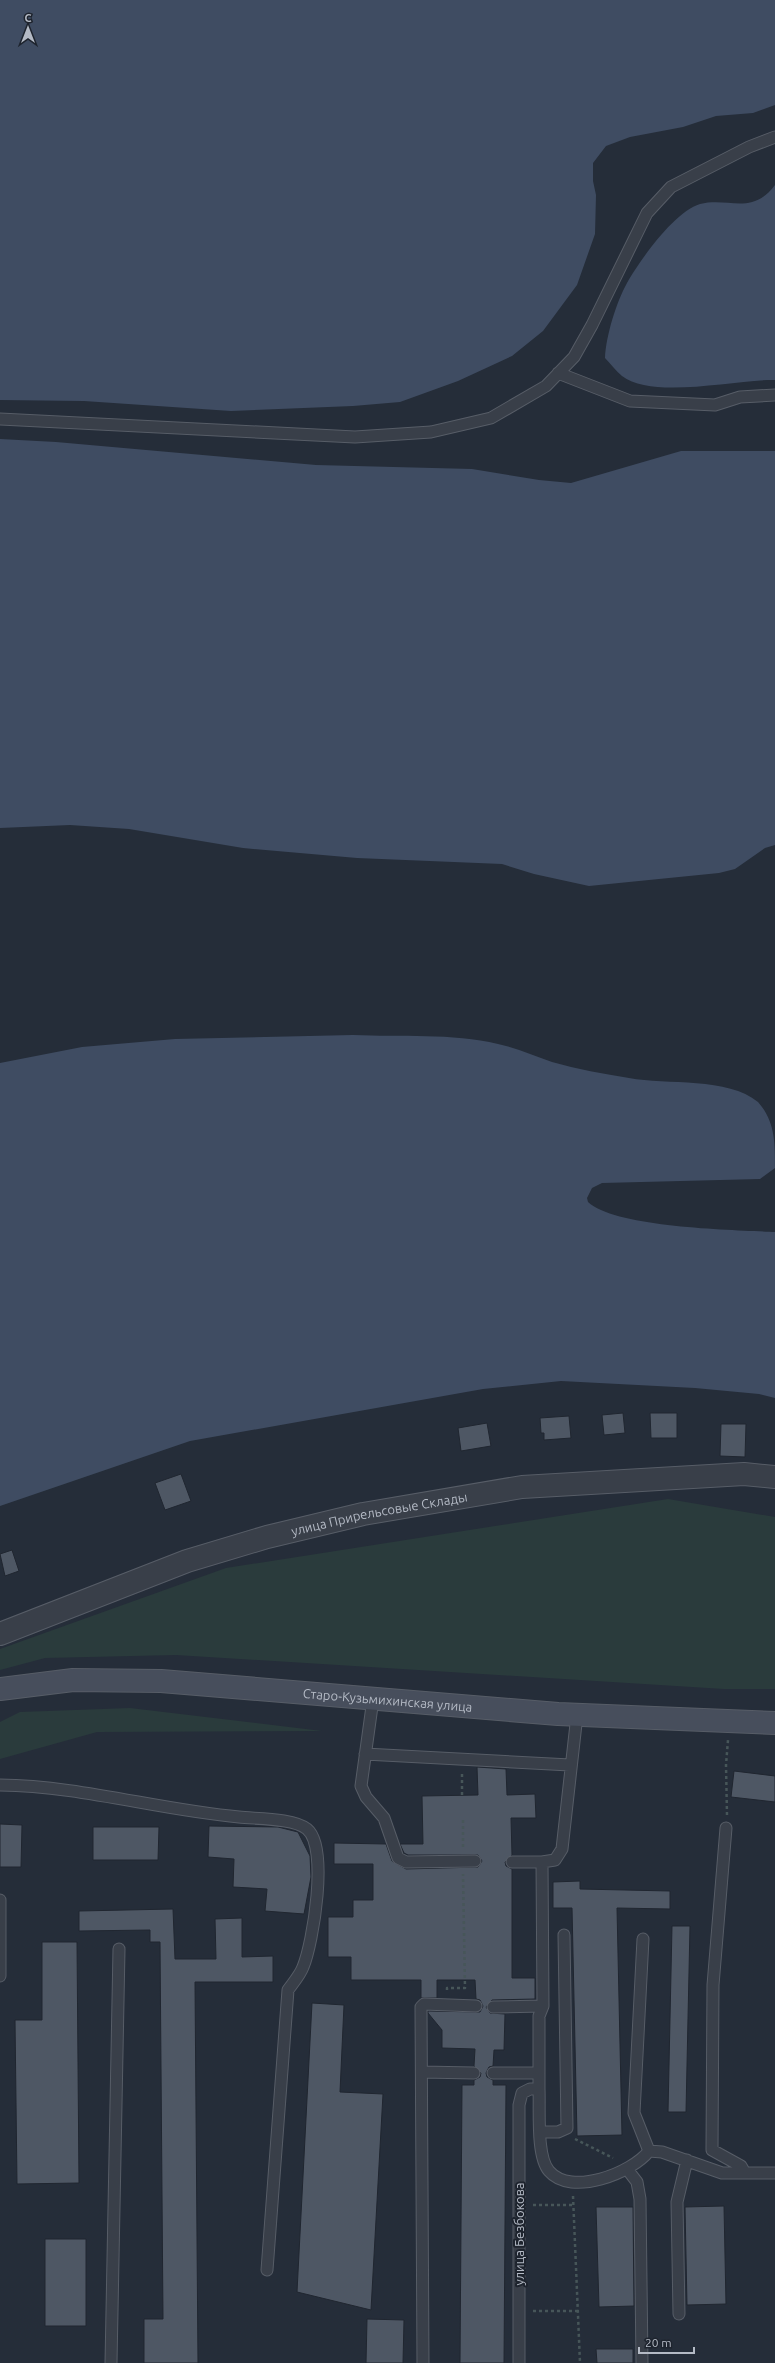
<svg xmlns="http://www.w3.org/2000/svg" width="775" height="2363" viewBox="0 0 775 2363" font-family="Ubuntu,sans-serif">
	<style>
		.green { fill: #2a3b3c }
		.water { fill: #3f4c62 }
		.building { fill: #4e5764; stroke: #202630 }
		.lines { fill: none; stroke-linecap: round; stroke-linejoin: round }
		.service-casing { stroke: #575d67; stroke-width: 13 }
		.minor-casing { stroke: #575d67; stroke-width: 24 }
		.secondary-casing { stroke: #575d67; stroke-width: 24 }
		.path { stroke: #475659; stroke-width: 2.5; stroke-dasharray: 3 3; stroke-linecap: butt }
		.service { stroke: #393f49; stroke-width: 11 }
		.minor { stroke: #393f49; stroke-width: 22 }
		.secondary { stroke: #474e5c; stroke-width: 22 }
		.labels { text-anchor: middle; dominant-baseline: central; stroke-width: 4; stroke-linejoin: round; paint-order: stroke }
		.street-label { font-size: 13px; fill: #b4bac5; stroke: #1e242e }
	</style>
	<rect width="100%" height="100%" fill="#252d39"/>
	<path class="green" d="M 668,1499 L 775,1517 L 775,1689 L 724,1689 L 176,1655 L 45,1658 L 0,1670 L 0,1649 L 226,1568 Z
		M 130,1708 L 322,1731 L 97,1732 L 0,1759 L 0,1722 L 20,1712 Z"/>
	<path class="water" d="M 0,0 L 775,0 L 775,105 L 753,113 L 716,116 L 683,127 L 630,137 L 606,146 L 593,163 L 593,181 L 596,195 L 595,234 L 577,285 L 543,331 L 512,356 L 458,381 L 400,402 L 353,406 L 231,411 L 84,401 L 0,400 Z
		M 775,185 L 775,380 C 737,379 653,400 622,376 C 616,371 611,364 605,358 C 606,336 616,303 627,283 C 640,260 675,211 700,204 C 729,197 752,216 775,185 Z
		M 0,439 L 56,442 L 316,465 L 472,469 L 539,480 L 571,483 L 681,451 L 775,451 L 775,845 L 765,848 L 735,869 L 719,873 L 589,886 L 534,874 L 502,864 L 357,858 L 243,848 L 129,829 L 70,825 L 0,828 Z
		M 353,1035 C 400,1037 452,1033 498,1044 C 517,1048 534,1056 552,1062 C 577,1069 604,1074 629,1078 C 667,1085 728,1077 758,1102 C 775,1121 775,1142 775,1168 L 760,1179 L 602,1183 L 592,1188 L 587,1198 L 588,1202 C 616,1228 735,1230 775,1232 L 775,1398 L 759,1394 L 695,1388 L 561,1381 L 483,1389 L 190,1441 L 0,1506 L 0,1063 L 82,1047 L 175,1039 Z"/>
	<path class="building" d="M 623,1413 L 625,1433 L 604,1435 L 602,1415 Z
		M 650,1413 L 677,1413 L 677,1438 L 651,1438 Z
		M 569,1416 L 571,1438 L 544,1440 L 544,1433 L 541,1433 L 540,1418 Z
		M 487,1423 L 491,1446 L 461,1451 L 458,1428 Z
		M 721,1424 L 746,1424 L 745,1457 L 720,1456 Z
		M 181,1474 L 191,1501 L 165,1510 L 155,1483 Z
		M 12,1550 L 19,1571 L 5,1576 L 0,1554 Z
		M 477,1767 L 506,1769 L 507,1795 L 535,1794 L 536,1818 L 511,1818 L 512,1855 L 505,1862 L 506,1866 L 512,1869 L 512,1978 L 535,1978 L 535,1999 L 492,2000 L 486,2007 L 490,2013 L 505,2014 L 504,2050 L 494,2050 L 493,2066 L 489,2067 L 486,2073 L 487,2077 L 493,2080 L 493,2085 L 506,2085 L 504,2363 L 460,2363 L 462,2085 L 474,2085 L 474,2080 L 480,2077 L 481,2073 L 474,2066 L 475,2049 L 442,2048 L 442,2030 L 428,2013 L 428,2011 L 480,2012 L 483,2006 L 480,2000 L 476,1999 L 475,1980 L 437,1980 L 437,1998 L 421,1998 L 421,1980 L 351,1980 L 351,1957 L 328,1957 L 328,1917 L 353,1917 L 353,1900 L 373,1900 L 373,1864 L 334,1864 L 334,1843 L 386,1844 L 392,1861 L 406,1869 L 478,1867 L 482,1861 L 478,1855 L 408,1855 L 404,1853 L 400,1844 L 423,1844 L 422,1796 L 478,1795 Z
		M 734,1771 L 775,1776 L 775,1802 L 731,1797 Z
		M 0,1824 L 22,1825 L 21,1867 L 0,1867 Z
		M 209,1826 L 278,1827 L 298,1832 L 310,1856 L 311,1877 L 304,1914 L 265,1911 L 267,1889 L 233,1887 L 234,1859 L 208,1857 Z
		M 93,1827 L 159,1827 L 158,1860 L 93,1860 Z
		M 580,1881 L 580,1889 L 670,1891 L 670,1909 L 617,1908 L 622,2135 L 577,2136 L 572,1908 L 553,1908 L 553,1882 Z
		M 173,1909 L 175,1959 L 216,1959 L 215,1919 L 242,1918 L 242,1957 L 273,1956 L 273,1982 L 195,1982 L 198,2363 L 144,2363 L 144,2319 L 163,2319 L 160,1942 L 150,1942 L 150,1930 L 79,1931 L 79,1911 Z
		M 672,1926 L 690,1926 L 686,2112 L 668,2112 Z
		M 42,1942 L 77,1942 L 79,2183 L 17,2184 L 15,2020 L 42,2020 Z
		M 312,2003 L 344,2005 L 340,2092 L 383,2094 L 371,2310 L 297,2292 Z
		M 724,2206 L 726,2304 L 687,2305 L 685,2207 Z
		M 596,2207 L 633,2207 L 634,2306 L 599,2307 Z
		M 45,2239 L 86,2239 L 86,2326 L 45,2326 Z
		M 367,2319 L 404,2320 L 403,2363 L 366,2363 Z
		M 596,2349 L 633,2349 L 633,2363 L 597,2363 Z"/>
	<g class="lines">
		<defs>
			<path id="service" d="M 558,373 L 630,401 L 715,405 L 740,397 L 775,395
				M 0,419 L 355,437 L 431,432 L 491,418 L 546,386 L 574,357 L 592,325 L 647,213 L 671,187 L 749,147 L 775,137
				M 373,1699 L 361,1786 L 366,1797 L 384,1818 L 398,1858 L 406,1862 L 475,1861
				M 365,1754 L 570,1765
				M 0,1785 C 81,1786 159,1810 239,1817 C 256,1819 294,1818 307,1829 C 329,1847 313,1943 303,1967 C 300,1975 293,1983 288,1990 L 267,2270
				M 726,1828 L 713,1985 L 712,2150 L 741,2166 L 745,2173
				M 512,1862 L 542,1862
				M 0,1900 L 0,1976
				M 643,1939 L 634,2113 L 649,2151
				M 493,2007 L 543,2006
				M 422,2072 L 474,2073
				M 493,2073 L 539,2073
				M 539,2089 C 540,2109 536,2156 549,2171 C 571,2197 632,2173 649,2151 L 662,2152 L 722,2173 L 775,2173
				M 541,2132 L 558,2132 L 567,2128 L 564,1935
				M 627,2169 L 637,2182 L 640,2199 L 642,2363
				M 679,2314 L 677,2202 L 687,2160
				M 111,2363 L 119,1949
				M 423,2363 L 421,2007 L 424,2004 L 476,2006
				M 519,2363 L 519,2105 L 522,2093 L 530,2089 L 539,2089 L 539,2016 L 543,2006 L 542,1862 L 555,1860 L 562,1849 L 577,1715"/>
			<g id="minor">
				<path id="s1" d="M 0,1634 L 187,1561 L 267,1537 L 363,1514 L 522,1487 L 744,1474 L 775,1477"/>
			</g>
			<g id="secondary">
				<path id="s2" d="M 0,1689 L 73,1680 L 161,1681 L 558,1714 L 775,1723"/>
			</g>
		</defs>
		<use href="#service" class="service-casing"/>
		<use href="#minor" class="minor-casing"/>
		<use href="#secondary" class="secondary-casing"/>
		<path class="path" d="M 462,1774 L 462,1795
			M 727,1815 L 726,1765 L 728,1740
			M 463,1820 L 463,1847
			M 447,1990 L 447,1988 L 465,1988 L 463,1874
			M 575,2139 L 613,2158
			M 573,2196 L 580,2363
			M 533,2205 L 573,2205
			M 533,2311 L 578,2311"/>
		<use href="#service" class="service"/>
		<use href="#minor" class="minor"/>
		<use href="#secondary" class="secondary"/>
	</g>
	<g class="labels">
		<g class="street-label">
			<text stroke="none"><textPath href="#s1" startOffset="399">улица Прирельсовые Склады</textPath></text>
			<text stroke="none"><textPath href="#s2" startOffset="389">Старо-Кузьмихинская улица</textPath></text>
			<text transform="translate(519 2234) rotate(-90)">улица Безбокова</text>
		</g>
	</g>
	<g transform="translate(28 28)" stroke="#1e242e" stroke-width="3" paint-order="stroke">
	<path d="M0-3L7 15L0 10L-7 15Z" fill="#b4bac5"/>
	<text y="-6" font-size="11" font-weight="bold" text-anchor="middle" fill="#b4bac5">С</text>
	</g>
	<path d="M639 2347v6h55v-6" fill="none" stroke="#b4bac5" stroke-width="2"/>
	<text x="645" y="2347" font-size="12" fill="#b4bac5" stroke="#1e242e" stroke-width="3" paint-order="stroke">20 m</text>
</svg>
